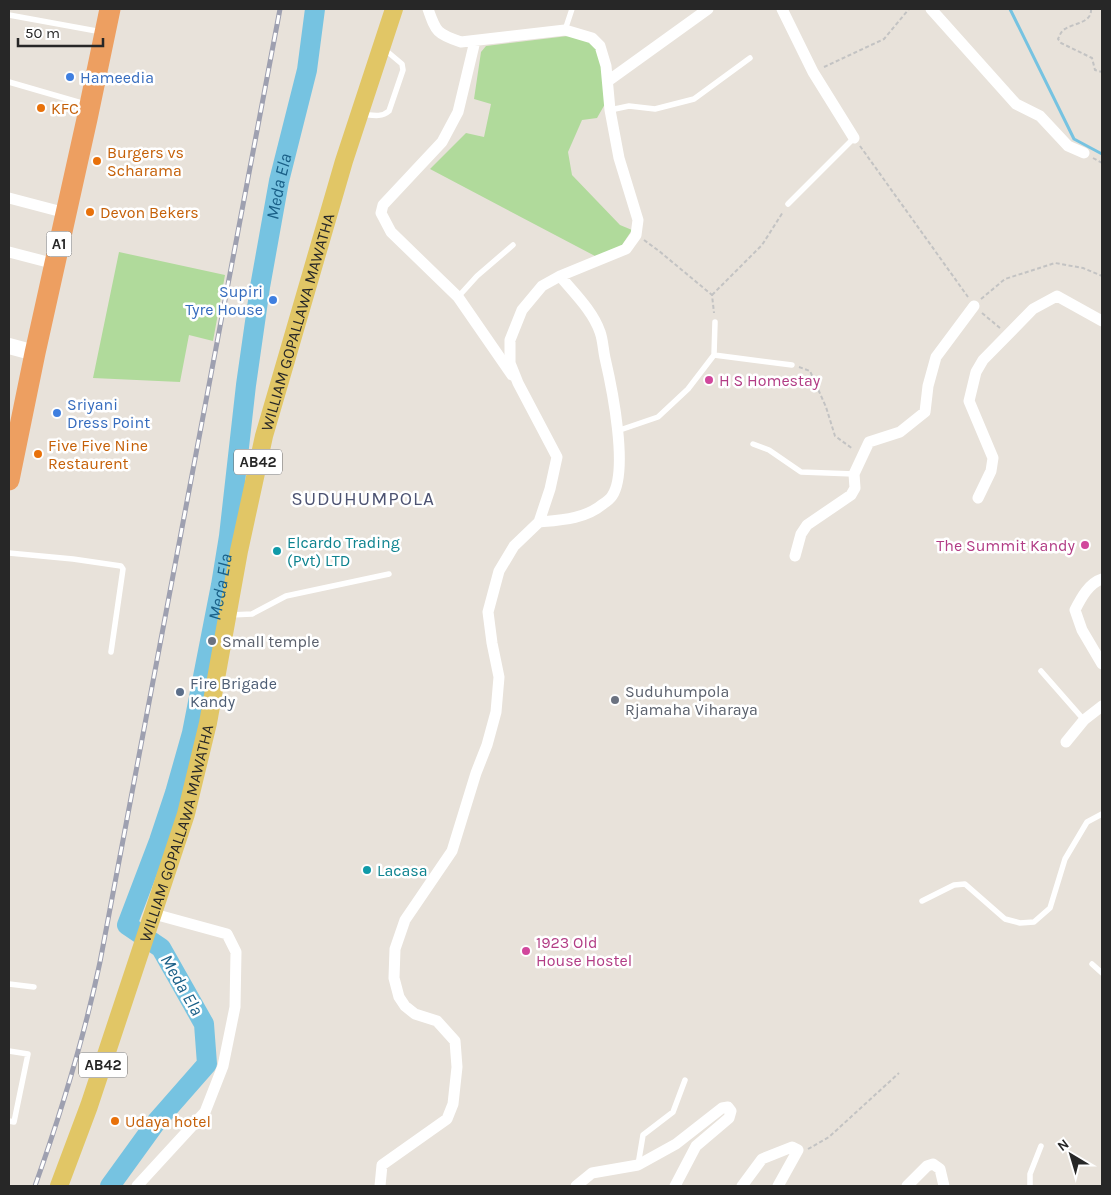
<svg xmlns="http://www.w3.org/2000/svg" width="1111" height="1195" viewBox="0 0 1111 1195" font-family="Karla,sans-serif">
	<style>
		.green { fill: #b0da9b }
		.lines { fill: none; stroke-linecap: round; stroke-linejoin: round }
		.stream { stroke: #76c3e1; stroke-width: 3 }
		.river { stroke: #76c3e1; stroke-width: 20 }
		.path { stroke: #c3c3c3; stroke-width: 2; stroke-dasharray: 4 2.5; stroke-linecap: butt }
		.lane { stroke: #fff; stroke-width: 5.5 }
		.street { stroke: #fff; stroke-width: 11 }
		.secondary { stroke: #fff; stroke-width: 16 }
		.primary { stroke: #e1c666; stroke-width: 18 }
		.highway { stroke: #ed9f61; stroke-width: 21 }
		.rail-casing { stroke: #9ea0b0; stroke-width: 5 }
		.rail { stroke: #fff; stroke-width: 3; stroke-dasharray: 9; stroke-linecap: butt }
		.shop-dot { fill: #3f7fe0; stroke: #fff; stroke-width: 2 }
		.food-dot { fill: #e8710a; stroke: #fff; stroke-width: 2 }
		.hotel-dot { fill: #d1479c; stroke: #fff; stroke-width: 2 }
		.culture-dot { fill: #0f9aa8; stroke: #fff; stroke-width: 2 }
		.worship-dot { fill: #6b7280; stroke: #fff; stroke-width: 2 }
		.service-dot { fill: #5c6f8a; stroke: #fff; stroke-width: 2 }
		.labels { text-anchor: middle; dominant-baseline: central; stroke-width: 5; stroke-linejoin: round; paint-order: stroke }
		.shield { fill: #fff; stroke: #686868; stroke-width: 1 }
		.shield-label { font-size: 15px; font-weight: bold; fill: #272727 }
		.shop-label { font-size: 16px; fill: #366cbe; stroke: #fff; text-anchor: start }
		.food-label { font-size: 16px; fill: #c56008; stroke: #fff; text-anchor: start }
		.street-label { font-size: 16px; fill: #272727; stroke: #fff }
		.hotel-label { font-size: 16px; fill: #b23c85; stroke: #fff; text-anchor: start }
		.culture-label { font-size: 16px; fill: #0d838f; stroke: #fff; text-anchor: start }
		.worship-label { font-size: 16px; fill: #5b616d; stroke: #fff; text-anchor: start }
		.service-label { font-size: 16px; fill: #4e5e75; stroke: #fff; text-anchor: start }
		.water-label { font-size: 18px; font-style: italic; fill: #1a6088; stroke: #fff }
		.quarter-label { font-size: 19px; letter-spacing: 1px; fill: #4d5372; stroke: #fff }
	</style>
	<rect width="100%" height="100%" fill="#e8e2da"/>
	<path class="green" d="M 576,35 L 593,41 L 602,53 L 605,104 L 597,118 L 582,120 L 568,152 L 572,175 L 620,225 L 632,230 L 618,251 L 595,256 L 430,169 L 466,133 L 484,137 L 491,104 L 474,99 L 481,52 L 486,46 Z
		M 119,252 L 225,275 L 213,341 L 189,335 L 180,382 L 93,378 Z"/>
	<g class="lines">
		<path class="stream" d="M 1010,9 L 1074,139 L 1102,154"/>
		<path class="river" id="s1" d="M 110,1186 L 157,1121 L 207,1064 L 204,1024 L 161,948 L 127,925 L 159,841 L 175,793 L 192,733 L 221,585 L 229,536 L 246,385 L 260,287 L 279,181 L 307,70 L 315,9"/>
		<path class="path" d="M 1091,9 C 1092,23 1074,23 1065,29 C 1061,31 1060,35 1058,39 L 1061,43 L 1092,58 L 1095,70 L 1102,72
			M 824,67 L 884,39 L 909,9
			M 9,114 L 9,115
			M 860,146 L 968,297
			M 1093,158 L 1102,163
			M 644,240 L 659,251 L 712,295 L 714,313
			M 712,295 L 762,245 L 783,212
			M 981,299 L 1005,279 L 1055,263 L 1083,268 L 1102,276
			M 982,313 L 1000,328
			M 799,367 L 810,371 L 826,407 L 835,436 L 853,449
			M 808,1149 L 829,1137 L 899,1073"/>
		<path class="lane" d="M 9,15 L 102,32
			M 565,30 L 572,9
			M 9,82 L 85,104
			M 610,110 L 629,106 L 655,109 L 694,99 L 750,58
			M 361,114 C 372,115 381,118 389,111 L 403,70 L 402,64 L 383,48
			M 788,204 L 854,138
			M 458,297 L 477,276 L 513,245
			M 714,355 L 715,322
			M 617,431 L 658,417 L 688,389 L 714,355 L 792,365
			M 753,444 L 769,450 L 801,472 L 854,474
			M 9,553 L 73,559 L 121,566 L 123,569 L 111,652
			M 230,615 L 252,614 L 286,596 L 389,574
			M 1041,671 L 1084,720
			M 922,901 L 954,885 L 965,884 L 1005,919 L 1020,923 L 1034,922 L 1050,908 L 1065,859 L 1087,822 L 1102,814
			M 1092,964 L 1102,973
			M 9,984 L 34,987
			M 9,1051 L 28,1054 L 14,1122 L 9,1121
			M 638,1165 L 643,1135 L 673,1112 L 685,1080
			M 1030,1186 L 1030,1174 L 1041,1146"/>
		<path class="street" d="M 782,9 L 813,72 L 854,138
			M 931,9 L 1016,104 L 1040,116 L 1068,146 L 1084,153
			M 475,41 L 458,112 L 442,142 L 383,205 L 381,213 L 391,232 L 458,297 L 512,375
			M 608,81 L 708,9
			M 9,198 L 66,213
			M 9,252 L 55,264
			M 978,498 L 991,471 L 993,458 L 969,401 L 976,372 L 983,360 L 1033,309 L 1057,296 L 1102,321
			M 539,522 C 562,520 585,519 603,504 C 606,502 610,499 612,496 C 629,471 612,388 605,358 C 603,349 603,340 600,332 C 593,311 574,293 560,276
			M 795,556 L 801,534 L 807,525 L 851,495 L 855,488 L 854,474 L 869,442 L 900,432 L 925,412 L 928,386 L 936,357 L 974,306
			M 1102,579 C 1089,583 1081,598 1075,610 L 1082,630 L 1102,664
			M 1066,742 L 1084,720 L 1102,706
			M 137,1186 L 205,1112 L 223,1066 L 235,1007 L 236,952 L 227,934 L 154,914
			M 380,1186 L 382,1165 L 447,1119 L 453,1104 L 457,1067 L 455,1041 L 437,1021 L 415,1014 L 405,1006 L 399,997 L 394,978 L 395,949 L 405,920 L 452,851 L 476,773 L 487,745 L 496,712 L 499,677 L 492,643 L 488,612 L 499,571 L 514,546 L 539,522 L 550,489 L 557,457 L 518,383 L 510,363 L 510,340 L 522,310 L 542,286 L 560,276 L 626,249 L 636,235 L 638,220 L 619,158 L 610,110 L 606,66 L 600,46 L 592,38 L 565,30 L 461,42 C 437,34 436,32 428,9
			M 576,1186 L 592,1173 L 638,1165 L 676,1144 L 722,1108 L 728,1107 L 731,1111 L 729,1118 L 696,1146 L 675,1186
			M 742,1186 L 762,1159 L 792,1147 L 798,1150 L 778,1186
			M 907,1186 L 927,1166 L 933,1164 L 940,1169 L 944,1186"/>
		<path class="secondary" d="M 9,346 L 35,353"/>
		<path class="primary" id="s2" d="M 59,1186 L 89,1106 L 186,814 L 208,723 L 239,551 L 264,436 L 344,161 L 394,9"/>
		<path class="highway" d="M 9,480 L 35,353 L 87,119 L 110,9"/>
		<defs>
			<path id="rail" d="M 35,1186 C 61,1113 84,1038 100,962 L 280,9"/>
		</defs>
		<use href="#rail" class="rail-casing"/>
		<use href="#rail" class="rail"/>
	</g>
	<g class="shop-dot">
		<circle cx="70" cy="77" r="5"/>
		<circle cx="273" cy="300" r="5"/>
		<circle cx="57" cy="413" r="5"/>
	</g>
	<g class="food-dot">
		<circle cx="41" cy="108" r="5"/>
		<circle cx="97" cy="161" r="5"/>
		<circle cx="90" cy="212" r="5"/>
		<circle cx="38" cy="454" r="5"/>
		<circle cx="115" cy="1121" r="5"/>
	</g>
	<g class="hotel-dot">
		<circle cx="709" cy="380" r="5"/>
		<circle cx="1085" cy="545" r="5"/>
		<circle cx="526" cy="951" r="5"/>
	</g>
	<g class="culture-dot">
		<circle cx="277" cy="551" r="5"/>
		<circle cx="367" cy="870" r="5"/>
	</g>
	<g class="worship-dot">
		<circle cx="212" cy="641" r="5"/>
		<circle cx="615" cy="700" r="5"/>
	</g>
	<circle class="service-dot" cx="180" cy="692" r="5"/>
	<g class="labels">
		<g class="shield">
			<rect x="46.5" y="231.5" width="25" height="25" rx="4"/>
			<rect x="234" y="449.5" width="48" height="25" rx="4"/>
			<rect x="79" y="1052.5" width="48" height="25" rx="4"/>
		</g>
		<g class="shield-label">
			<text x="59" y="244">A1</text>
			<text x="258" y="462">AB42</text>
			<text x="103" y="1065">AB42</text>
		</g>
		<g class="shop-label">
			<text x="80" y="77">Hameedia</text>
			<text x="263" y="291" text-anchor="end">Supiri<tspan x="263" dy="18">Tyre House</tspan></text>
			<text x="67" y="404">Sriyani<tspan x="67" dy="18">Dress Point</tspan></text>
		</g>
		<g class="food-label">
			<text x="51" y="108">KFC</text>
			<text x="107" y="152">Burgers vs<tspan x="107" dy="18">Scharama</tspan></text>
			<text x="100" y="212">Devon Bekers</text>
			<text x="48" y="445">Five Five Nine<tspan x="48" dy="18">Restaurent</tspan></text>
			<text x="125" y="1121">Udaya hotel</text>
		</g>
		<g class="street-label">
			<text stroke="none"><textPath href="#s2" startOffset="898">WILLIAM GOPALLAWA MAWATHA</textPath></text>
			<text stroke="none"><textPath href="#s2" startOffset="372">WILLIAM GOPALLAWA MAWATHA</textPath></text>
		</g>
		<g class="hotel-label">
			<text x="719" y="380">H S Homestay</text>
			<text x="1075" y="545" text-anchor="end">The Summit Kandy</text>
			<text x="536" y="942">1923 Old<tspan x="536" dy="18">House Hostel</tspan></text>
		</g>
		<g class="culture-label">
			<text x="287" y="542">Elcardo Trading<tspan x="287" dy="18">(Pvt) LTD</tspan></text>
			<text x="377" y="870">Lacasa</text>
		</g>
		<g class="worship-label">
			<text x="222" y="641">Small temple</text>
			<text x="625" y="691">Suduhumpola<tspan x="625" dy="18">Rjamaha Viharaya</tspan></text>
		</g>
		<g class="service-label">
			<text x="190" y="683">Fire Brigade<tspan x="190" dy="18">Kandy</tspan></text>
		</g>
		<g class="water-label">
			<text stroke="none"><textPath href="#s1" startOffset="1081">Meda Ela</textPath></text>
			<text stroke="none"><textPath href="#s1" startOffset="676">Meda Ela</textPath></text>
			<text transform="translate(182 985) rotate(60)">Meda Ela</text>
		</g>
		<g class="quarter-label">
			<text x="363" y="499">SUDUHUMPOLA</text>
		</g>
	</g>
	<rect width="1111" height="1195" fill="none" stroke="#272727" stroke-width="20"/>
	<g transform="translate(1071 1155) rotate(322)" stroke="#ffffff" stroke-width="4" paint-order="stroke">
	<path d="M0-4L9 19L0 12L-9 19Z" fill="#272727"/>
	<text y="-8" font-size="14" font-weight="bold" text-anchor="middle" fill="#272727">N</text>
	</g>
	<path d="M18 38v8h85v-8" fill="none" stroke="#272727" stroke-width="2.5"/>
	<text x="25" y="38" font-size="15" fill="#272727" stroke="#ffffff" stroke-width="4" paint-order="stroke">50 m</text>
</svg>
